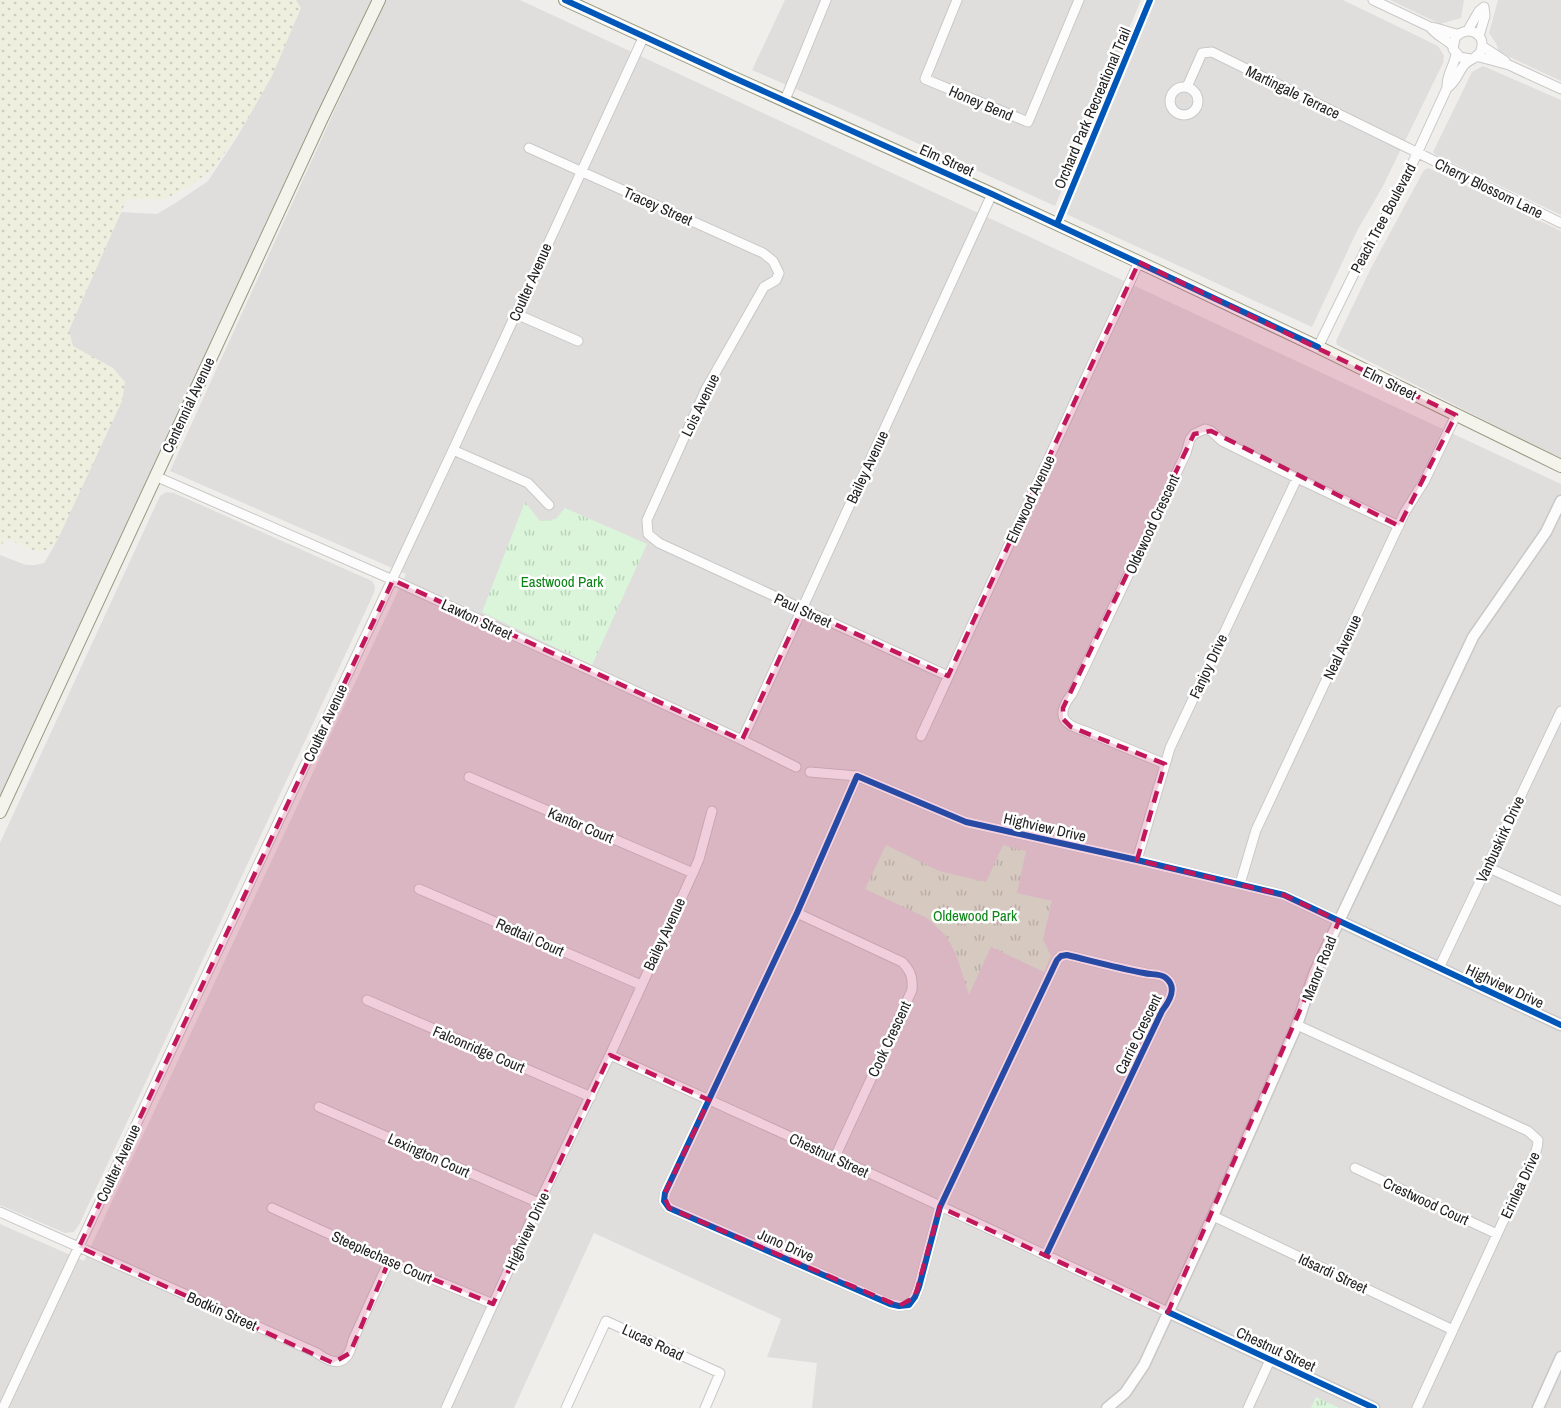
<svg xmlns="http://www.w3.org/2000/svg" width="1561" height="1408" viewBox="0 0 1561 1408" font-family="'Archivo Narrow',sans-serif">
	<style>
		.residential { fill: #dfdedc }
		.farmland { fill: url(#farmland-dots) }
		.park { fill: url(#park-tufts) }
		.lines { fill: none; stroke-linecap: round; stroke-linejoin: round }
		.minor-casing { stroke: #c9c8c7; stroke-width: 11 }
		.tertiary-casing { stroke: #c9c8c7; stroke-width: 13 }
		.secondary-casing { stroke: #999a82; stroke-width: 14 }
		.minor { stroke: #fdfcfc; stroke-width: 9 }
		.tertiary { stroke: #fdfcfc; stroke-width: 10 }
		.secondary { stroke: #f4f4ed; stroke-width: 12 }
		.cycleway-casing { stroke: #fff; stroke-width: 10 }
		.cycleway { stroke: #0057b8; stroke-width: 6 }
		.marked { fill: #c2185b; fill-opacity: 0.2; stroke: #c2185b; stroke-width: 4.5; stroke-dasharray: 12 8; stroke-linejoin: round }
		.labels { text-anchor: middle; dominant-baseline: central; stroke-width: 5; stroke-linejoin: round; paint-order: stroke }
		.street-label { font-size: 15px; fill: #222; stroke: #fff }
		.park-label { font-size: 15px; fill: #0c8416; stroke: #fff }
	</style>
	<defs>
		<pattern id="farmland-dots" width="8" height="8" patternUnits="userSpaceOnUse" patternTransform="scale(1.5)"><rect width="8" height="8" fill="#efefdf"/><path d="M2 2h.1M6 6h.1" fill="none" stroke="#cdcdbf" stroke-width="1.8" stroke-linecap="round"/></pattern>
		<pattern id="park-tufts" width="24" height="20" patternUnits="userSpaceOnUse" patternTransform="scale(1.5)"><rect width="24" height="20" fill="#daf5da"/><path d="M3 7l-1-3M5 7V3M7 7l1-3M15 17l-1-3M17 17v-4M19 17l1-3" fill="none" stroke="#bbd2bb"/></pattern>
	</defs>
	<rect width="100%" height="100%" fill="#f0eeeb"/>
	<path class="residential" d="M 285,0 L 373,0 L 0,797 L 0,555 L 26,565 L 35,565 L 44,563 L 52,550 L 115,415 L 64,340 L 121,212 L 157,214 L 177,202 L 208,181 L 237,137 L 264,89 Z
		M 385,0 L 520,0 L 1561,484 L 1561,1408 L 812,1408 L 817,1363 L 767,1357 L 781,1319 L 594,1233 L 514,1408 L 0,1408 L 0,1224 L 84,1261 L 406,574 L 170,471 Z
		M 785,0 L 1141,0 L 1055,206 L 853,114 L 752,70 Z
		M 1154,0 L 1343,0 L 1438,46 L 1444,56 L 1443,63 L 1383,186 L 1357,231 L 1312,327 L 1066,214 Z
		M 1390,0 L 1464,0 L 1461,18 L 1440,24 Z
		M 1498,0 L 1561,0 L 1561,81 L 1499,52 L 1497,45 L 1489,33 Z
		M 1483,66 L 1561,100 L 1561,215 L 1436,155 L 1433,152 L 1472,72 Z
		M 1429,168 L 1561,231 L 1561,459 L 1337,345 L 1336,341 L 1371,268 L 1424,170 Z
		M 166,492 L 174,493 L 372,581 L 375,586 L 374,593 L 79,1225 L 74,1232 L 65,1233 L 0,1205 L 0,843 L 160,496 Z"/>
	<path class="farmland" d="M 0,0 L 296,0 L 301,8 L 272,76 L 244,125 L 213,169 L 185,189 L 165,199 L 127,199 L 69,330 L 73,346 L 113,368 L 125,382 L 122,401 L 58,539 L 52,548 L 38,552 L 5,538 L 0,549 Z"/>
	<path class="park" d="M 525,502 L 540,521 L 556,519 L 565,508 L 647,544 L 592,665 L 482,612 Z
		M 886,845 L 939,871 L 986,882 L 1003,845 L 1026,851 L 1017,893 L 1052,901 L 1043,939 L 1051,956 L 1044,972 L 991,947 L 969,995 L 956,954 L 946,936 L 927,918 L 865,889 Z
		M 1316,1397 L 1339,1408 L 1311,1408 Z"/>
	<g class="lines">
		<defs>
			<path id="minor" d="M 957,0 L 925,79 L 1028,122 L 1079,0
				M 1373,0 L 1430,27 C 1440,28 1448,33 1458,34
				M 1430,27 C 1437,36 1446,39 1453,46
				M 1468,30 L 1479,11 L 1484,7 L 1485,16 L 1479,36
				M 1482,46 L 1505,61
				M 1476,56 L 1509,65 L 1561,89
				M1170 101a14 14 0 1 1 28 0a14 14 0 1 1-28 0Z
				M 1187,87 L 1202,53 L 1212,52 L 1561,223
				M 1447,88 C 1446,75 1454,67 1456,54
				M 785,100 L 826,0
				M 529,148 L 763,253 L 773,261 L 779,273 L 776,280 L 764,287 L 706,389 L 647,520 L 648,534 L 659,543 L 948,676
				M 516,314 L 578,341
				M 1318,347 L 1366,249 L 1397,197 L 1447,88 C 1457,81 1457,74 1464,65 C 1469,59 1479,58 1481,50 C 1487,33 1466,24 1455,38 L 1453,49 L 1460,57 L 1470,59
				M 453,450 L 528,483 L 549,505
				M 155,476 L 393,580 L 742,740 L 796,767
				M 921,736 L 1139,262
				M 742,740 L 992,194
				M 1165,764 L 1085,731 C 1061,724 1056,714 1072,694 L 1186,453 L 1190,439 L 1194,434 L 1205,429 L 1211,431 L 1222,441 L 1297,478 L 1399,526
				M 810,772 L 857,776
				M 469,777 L 693,873
				M 1137,860 L 1170,748 L 1297,478
				M 1487,867 L 1561,901
				M 1240,884 L 1256,830 L 1405,512 L 1425,480 L 1456,415
				M 419,889 L 641,985
				M 797,913 L 902,962 C 911,971 913,978 912,990 L 835,1157
				M 1439,968 L 1561,711
				M 367,1000 L 591,1097
				M 1297,1025 L 1528,1131 L 1538,1140 C 1538,1150 1534,1156 1529,1165 L 1417,1408
				M 610,1055 L 835,1157 L 1168,1312
				M 319,1107 L 539,1203
				M 1355,1168 L 1497,1234
				M 272,1208 L 389,1261 L 493,1304
				M 0,1212 L 317,1353 C 336,1367 348,1365 353,1340 L 389,1261
				M 1213,1216 L 1453,1330
				M 1046,1255 L 1162,1011 C 1169,1002 1178,988 1166,978 C 1160,973 1151,975 1144,973 C 1118,968 1092,961 1067,955 L 1061,956 L 1057,960 L 940,1207 L 919,1287 L 915,1297 L 909,1305 L 899,1306 L 890,1304 L 669,1208 L 664,1201 L 665,1193 L 797,913 L 857,776 L 966,822 L 1137,860 L 1284,895 L 1339,921
				M 3,1408 L 453,450 L 644,36
				M 446,1408 L 539,1203 L 610,1055 L 693,873 L 699,859 L 712,811
				M 566,1408 L 606,1321 L 720,1373 L 705,1408
				M 1248,1408 L 1270,1360"/>
			<path id="tertiary" d="M 1339,921 L 1561,1025
				M 1168,1312 L 1374,1408
				M 1107,1408 L 1125,1393 L 1144,1365 L 1213,1216 L 1297,1025 L 1314,974 L 1473,637 L 1546,532 L 1561,501
				M 1538,1408 L 1561,1357"/>
			<path id="secondary" d="M 565,0 L 732,77 L 992,194 L 1139,262 L 1318,347 L 1561,466
				M 0,812 L 322,118 L 379,0"/>
		</defs>
		<use href="#minor" class="minor-casing"/>
		<use href="#tertiary" class="tertiary-casing"/>
		<use href="#secondary" class="secondary-casing"/>
		<use href="#minor" class="minor"/>
		<use href="#tertiary" class="tertiary"/>
		<use href="#secondary" class="secondary"/>
		<defs>
			<path id="cycleway" d="M 565,0 L 732,77 L 992,194 L 1318,347
				M 1057,224 L 1150,0
				M 1046,1255 L 1162,1011 C 1169,1002 1178,988 1166,978 C 1160,973 1151,975 1144,973 C 1118,968 1092,961 1067,955 L 1061,956 L 1057,960 L 940,1207 L 919,1287 L 915,1297 L 909,1305 L 899,1306 L 890,1304 L 669,1208 L 664,1201 L 665,1193 L 797,913 L 857,776 L 966,822 L 1137,860 L 1284,895 L 1561,1025
				M 1168,1312 L 1374,1408"/>
		</defs>
		<use href="#cycleway" class="cycleway-casing"/>
		<use href="#cycleway" class="cycleway"/>
	</g>
	<path class="marked" d="M 1139,262 L 1456,415 L 1399,526 L 1211,431 L 1194,434 L 1063,708 L 1063,719 L 1071,727 L 1165,764 L 1137,860 L 1284,895 L 1339,921 L 1168,1312 L 940,1207 L 915,1297 L 899,1306 L 669,1208 L 664,1195 L 709,1100 L 610,1055 L 493,1304 L 389,1261 L 350,1353 L 333,1363 L 79,1247 L 393,580 L 742,740 L 802,609 L 948,676 Z"/>
	<g class="labels">
		<g class="street-label">
			<text transform="translate(1293 92) rotate(26)">Martingale Terrace</text>
			<text transform="translate(981 103) rotate(23)">Honey Bend</text>
			<text transform="translate(1092 108) rotate(-67)">Orchard Park Recreational Trail</text>
			<text transform="translate(947 160) rotate(24)">Elm Street</text>
			<text transform="translate(1489 188) rotate(26)">Cherry Blossom Lane</text>
			<text transform="translate(658 206) rotate(24)">Tracey Street</text>
			<text transform="translate(1383 218) rotate(-62)">Peach Tree Boulevard</text>
			<text transform="translate(530 282) rotate(-66)">Coulter Avenue</text>
			<text transform="translate(1390 383) rotate(26)">Elm Street</text>
			<text transform="translate(188 405) rotate(-65)">Centennial Avenue</text>
			<text transform="translate(700 405) rotate(-64)">Lois Avenue</text>
			<text transform="translate(867 467) rotate(-65)">Bailey Avenue</text>
			<text transform="translate(1030 499) rotate(-65)">Elmwood Avenue</text>
			<text transform="translate(1152 524) rotate(-65)">Oldewood Crescent</text>
			<text transform="translate(803 610) rotate(25)">Paul Street</text>
			<text transform="translate(477 619) rotate(25)">Lawton Street</text>
			<text transform="translate(1342 647) rotate(-65)">Neal Avenue</text>
			<text transform="translate(1208 666) rotate(-65)">Fanjoy Drive</text>
			<text transform="translate(325 723) rotate(-65)">Coulter Avenue</text>
			<text transform="translate(581 825) rotate(23)">Kantor Court</text>
			<text transform="translate(1045 827) rotate(13)">Highview Drive</text>
			<text transform="translate(1500 839) rotate(-65)">Vanbuskirk Drive</text>
			<text transform="translate(664 934) rotate(-65)">Bailey Avenue</text>
			<text transform="translate(530 937) rotate(24)">Redtail Court</text>
			<text transform="translate(1319 968) rotate(-68)">Manor Road</text>
			<text transform="translate(1505 986) rotate(25)">Highview Drive</text>
			<text transform="translate(1138 1034) rotate(-64)">Carrie Crescent</text>
			<text transform="translate(889 1039) rotate(-65)">Cook Crescent</text>
			<text transform="translate(479 1049) rotate(23)">Falconridge Court</text>
			<text transform="translate(429 1155) rotate(24)">Lexington Court</text>
			<text transform="translate(829 1155) rotate(25)">Chestnut Street</text>
			<text transform="translate(118 1163) rotate(-65)">Coulter Avenue</text>
			<text transform="translate(1520 1185) rotate(-65)">Erinlea Drive</text>
			<text transform="translate(1426 1201) rotate(25)">Crestwood Court</text>
			<text transform="translate(527 1231) rotate(-65)">Highview Drive</text>
			<text transform="translate(786 1245) rotate(24)">Juno Drive</text>
			<text transform="translate(382 1257) rotate(24)">Steeplechase Court</text>
			<text transform="translate(1333 1273) rotate(25)">Idsardi Street</text>
			<text transform="translate(222 1311) rotate(24)">Bodkin Street</text>
			<text transform="translate(653 1342) rotate(25)">Lucas Road</text>
			<text transform="translate(1276 1349) rotate(25)">Chestnut Street</text>
		</g>
		<g class="park-label">
			<text x="562" y="581">Eastwood Park</text>
			<text x="975" y="915">Oldewood Park</text>
		</g>
	</g>
</svg>
